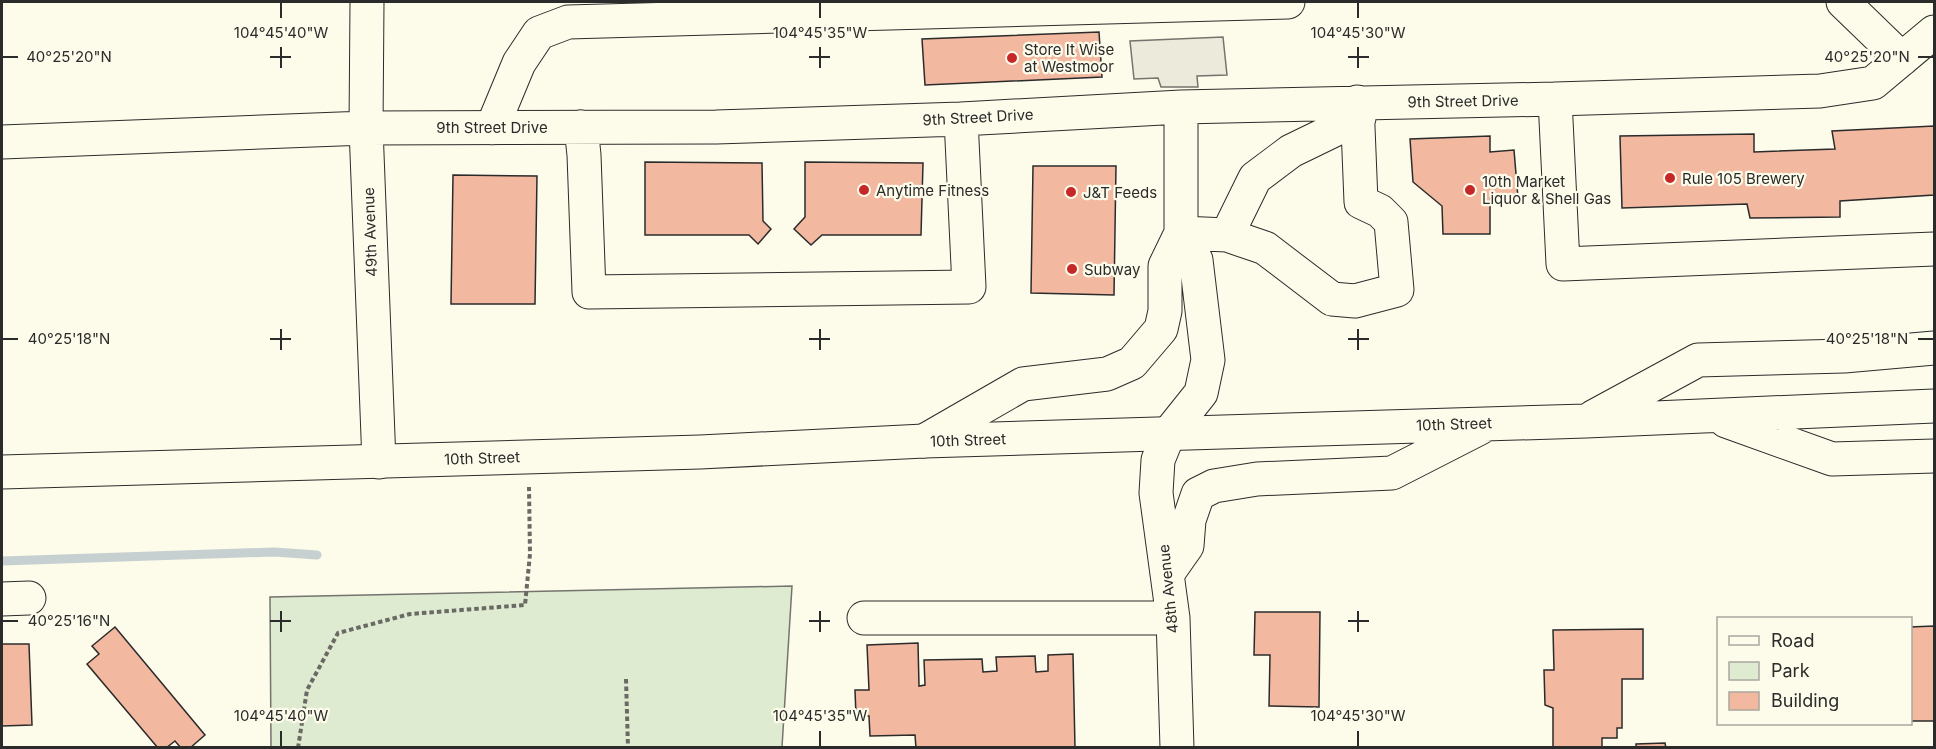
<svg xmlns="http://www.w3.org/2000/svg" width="1936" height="749" viewBox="0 0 1936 749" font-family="Inter,sans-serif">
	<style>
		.green { fill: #deebd1; stroke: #74746e; stroke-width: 1.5 }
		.parking { fill: #eceadb; stroke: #74746e; stroke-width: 1.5 }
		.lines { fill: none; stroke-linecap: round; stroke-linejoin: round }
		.stream { stroke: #c7d0d0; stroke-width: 9 }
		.building { fill: #f2b8a0; stroke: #2b2b2b; stroke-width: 1.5 }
		.minor-casing { stroke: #2b2b2b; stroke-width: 35 }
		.major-casing { stroke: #2b2b2b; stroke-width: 35 }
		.path { stroke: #6a6964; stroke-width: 4; stroke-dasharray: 4.5 3; stroke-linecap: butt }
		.minor { stroke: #fdfbea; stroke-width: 33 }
		.major { stroke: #fdfbea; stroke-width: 33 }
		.ticks { fill: none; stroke: #2b2b2b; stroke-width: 2 }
		.poi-dot { fill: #c62828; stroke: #fdfbea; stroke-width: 2 }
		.labels { text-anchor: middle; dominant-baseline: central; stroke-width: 4.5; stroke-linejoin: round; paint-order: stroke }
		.poi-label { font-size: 15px; fill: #2b2b2b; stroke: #fdfbea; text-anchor: start }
		.street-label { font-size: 15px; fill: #2b2b2b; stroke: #fdfbea }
		.ticks-label { font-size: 15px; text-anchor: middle; fill: #2b2b2b; stroke: #fdfbea; stroke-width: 4.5; stroke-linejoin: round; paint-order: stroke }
	</style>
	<rect width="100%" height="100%" fill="#fdfbea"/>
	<path class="green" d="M 792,586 L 782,747 L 271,747 L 270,597 Z"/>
	<path class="parking" d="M 1223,37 L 1227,75 L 1197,76 L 1198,87 L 1161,87 L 1158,78 L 1134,79 L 1130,41 Z"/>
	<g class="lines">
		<path class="stream" d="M 2,561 L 274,552 L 317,555"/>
	</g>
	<path class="building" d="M 1099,32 L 1102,77 L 925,85 L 922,39 Z
		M 1934,126 L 1934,195 L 1840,201 L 1840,217 L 1750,218 L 1747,204 L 1622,208 L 1620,136 L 1754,134 L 1754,152 L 1835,149 L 1832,131 Z
		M 1490,136 L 1490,152 L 1514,150 L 1518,198 L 1490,198 L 1490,234 L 1443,234 L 1442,206 L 1413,182 L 1410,139 Z
		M 645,162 L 762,163 L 763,221 L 771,229 L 758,244 L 749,235 L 645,235 Z
		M 805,162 L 923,163 L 921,235 L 822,235 L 811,245 L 794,229 L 805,217 Z
		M 1033,166 L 1116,166 L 1114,295 L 1031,293 Z
		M 453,175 L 537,176 L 535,304 L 451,304 Z
		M 1255,612 L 1320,612 L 1319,707 L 1269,706 L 1270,655 L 1254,655 Z
		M 1934,626 L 1934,721 L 1910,721 L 1910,627 Z
		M 115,627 L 205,735 L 190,748 L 181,748 L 175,741 L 166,748 L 158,748 L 87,664 L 99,654 L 92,646 Z
		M 1643,629 L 1643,679 L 1622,679 L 1622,728 L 1617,728 L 1617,738 L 1602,738 L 1602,748 L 1553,748 L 1553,708 L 1545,705 L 1544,670 L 1554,670 L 1553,630 Z
		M 918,643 L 919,686 L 925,685 L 924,660 L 982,659 L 983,672 L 997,671 L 996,657 L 1035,656 L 1036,672 L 1048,671 L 1048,655 L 1073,654 L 1075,748 L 916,748 L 915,735 L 870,736 L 869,716 L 856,716 L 855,690 L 869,690 L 867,645 Z
		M 2,644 L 29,644 L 32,725 L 2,726 Z
		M 1665,743 L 1666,748 L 1636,748 L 1636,744 Z"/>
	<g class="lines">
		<defs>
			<path id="minor" d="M 367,2 L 366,128 L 379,462
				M 1843,2 L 1902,59
				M 1555,99 L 1563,264 L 1934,249
				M 581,127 L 584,155 L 589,292 L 969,287 L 961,119
				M 492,128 L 519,63 L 539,33 L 568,22 L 1288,2
				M 2,142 L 366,128 L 716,127 L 961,119 L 1181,107 L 1555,99 L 1820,91 L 1873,83 L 1934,32
				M 1181,233 L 1227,235 L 1265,248 L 1332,299 L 1355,301 L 1397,290 L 1391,222 L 1380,211 L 1361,202 L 1357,102
				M 1227,235 L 1255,178 L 1291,151 L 1359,118
				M 924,441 L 1023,384 L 1107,374 L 1132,363 L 1161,329 L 1165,311 L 1165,266 L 1181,233 L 1181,107
				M 2,599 L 29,598
				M 864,618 L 1173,618
				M 1177,748 L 1173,618 L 1156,493 L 1158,460 L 1169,433 L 1201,393 L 1208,360 L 1196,260 L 1181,233"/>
			<path id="major" d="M 1593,417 L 1698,360 L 1844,356 L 1934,348
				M 1726,421 L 1832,459 L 1934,456
				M 2,472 L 700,452 L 924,441 L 1586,421 L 1934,406
				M 1168,573 L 1187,546 L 1189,520 L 1198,494 L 1214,486 L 1257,479 L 1392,473 L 1480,428"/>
		</defs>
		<use href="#minor" class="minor-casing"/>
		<use href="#major" class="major-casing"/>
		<path class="path" d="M 626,679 L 628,748
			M 298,748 L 307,690 L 338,633 L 410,614 L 525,605 L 530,554 L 529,487"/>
		<use href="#minor" class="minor"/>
		<use href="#major" class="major"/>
	</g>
	<path class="ticks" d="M 281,3 L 281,18M 820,3 L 820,18M 1358,3 L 1358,18M 281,47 L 281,68M 820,47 L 820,68M 1358,47 L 1358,68M 3,57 L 18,57M 270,57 L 291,57M 809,57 L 830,57M 1348,57 L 1369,57M 1918,57 L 1933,57M 281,329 L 281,350M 820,329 L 820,350M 1358,329 L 1358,350M 3,339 L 18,339M 270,339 L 291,339M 809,339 L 830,339M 1348,339 L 1369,339M 1918,339 L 1933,339M 281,611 L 281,632M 820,611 L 820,632M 1358,611 L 1358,632M 3,621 L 18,621M 270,621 L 291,621M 809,621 L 830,621M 1348,621 L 1369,621M 281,731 L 281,746M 820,731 L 820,746M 1358,731 L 1358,746"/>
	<g class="poi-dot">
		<circle cx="1012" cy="58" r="6"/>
		<circle cx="1670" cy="178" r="6"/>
		<circle cx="864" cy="190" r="6"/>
		<circle cx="1470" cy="190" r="6"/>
		<circle cx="1071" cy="192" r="6"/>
		<circle cx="1072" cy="269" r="6"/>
	</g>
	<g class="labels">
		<g class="poi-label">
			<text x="1024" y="49">Store It Wise<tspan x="1024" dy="17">at Westmoor</tspan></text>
			<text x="1682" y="178">Rule 105 Brewery</text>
			<text x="1482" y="181">10th Market<tspan x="1482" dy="17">Liquor &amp; Shell Gas</tspan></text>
			<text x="876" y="190">Anytime Fitness</text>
			<text x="1083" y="192">J&amp;T Feeds</text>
			<text x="1084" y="269">Subway</text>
		</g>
		<g class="street-label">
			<text transform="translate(1463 101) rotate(-1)">9th Street Drive</text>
			<text transform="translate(978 117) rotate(-3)">9th Street Drive</text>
			<text x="492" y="127">9th Street Drive</text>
			<text transform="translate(370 232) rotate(-92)">49th Avenue</text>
			<text transform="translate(1454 424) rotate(-2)">10th Street</text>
			<text transform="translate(968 440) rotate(-2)">10th Street</text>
			<text transform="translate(482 458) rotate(-2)">10th Street</text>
			<text transform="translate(1168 589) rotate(-96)">48th Avenue</text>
		</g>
	</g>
	<g class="ticks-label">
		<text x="281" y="38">104°45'40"W</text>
		<text x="820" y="38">104°45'35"W</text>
		<text x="1358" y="38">104°45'30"W</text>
		<text x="69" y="62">40°25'20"N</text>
		<text x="1867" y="62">40°25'20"N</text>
		<text x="69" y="344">40°25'18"N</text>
		<text x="1867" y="344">40°25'18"N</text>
		<text x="69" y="626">40°25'16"N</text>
		<text x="281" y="721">104°45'40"W</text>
		<text x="820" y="721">104°45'35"W</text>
		<text x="1358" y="721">104°45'30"W</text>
	</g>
	<rect width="1936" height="749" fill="none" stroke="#2b2b2b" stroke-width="6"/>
	<rect x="1717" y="617" width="195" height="108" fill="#fdfbea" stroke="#a9a89e" stroke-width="1.5"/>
	<rect x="1729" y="636" width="30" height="9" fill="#fdfbea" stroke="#a9a89e" stroke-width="1.5"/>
	<text x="1771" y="647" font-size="18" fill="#2b2b2b">Road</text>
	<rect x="1729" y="662" width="30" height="18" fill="#deebd1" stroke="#a9a89e" stroke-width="1.5"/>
	<text x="1771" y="677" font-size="18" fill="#2b2b2b">Park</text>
	<rect x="1729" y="692" width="30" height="18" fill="#f2b8a0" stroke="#a9a89e" stroke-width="1.5"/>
	<text x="1771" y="707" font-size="18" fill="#2b2b2b">Building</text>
</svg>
